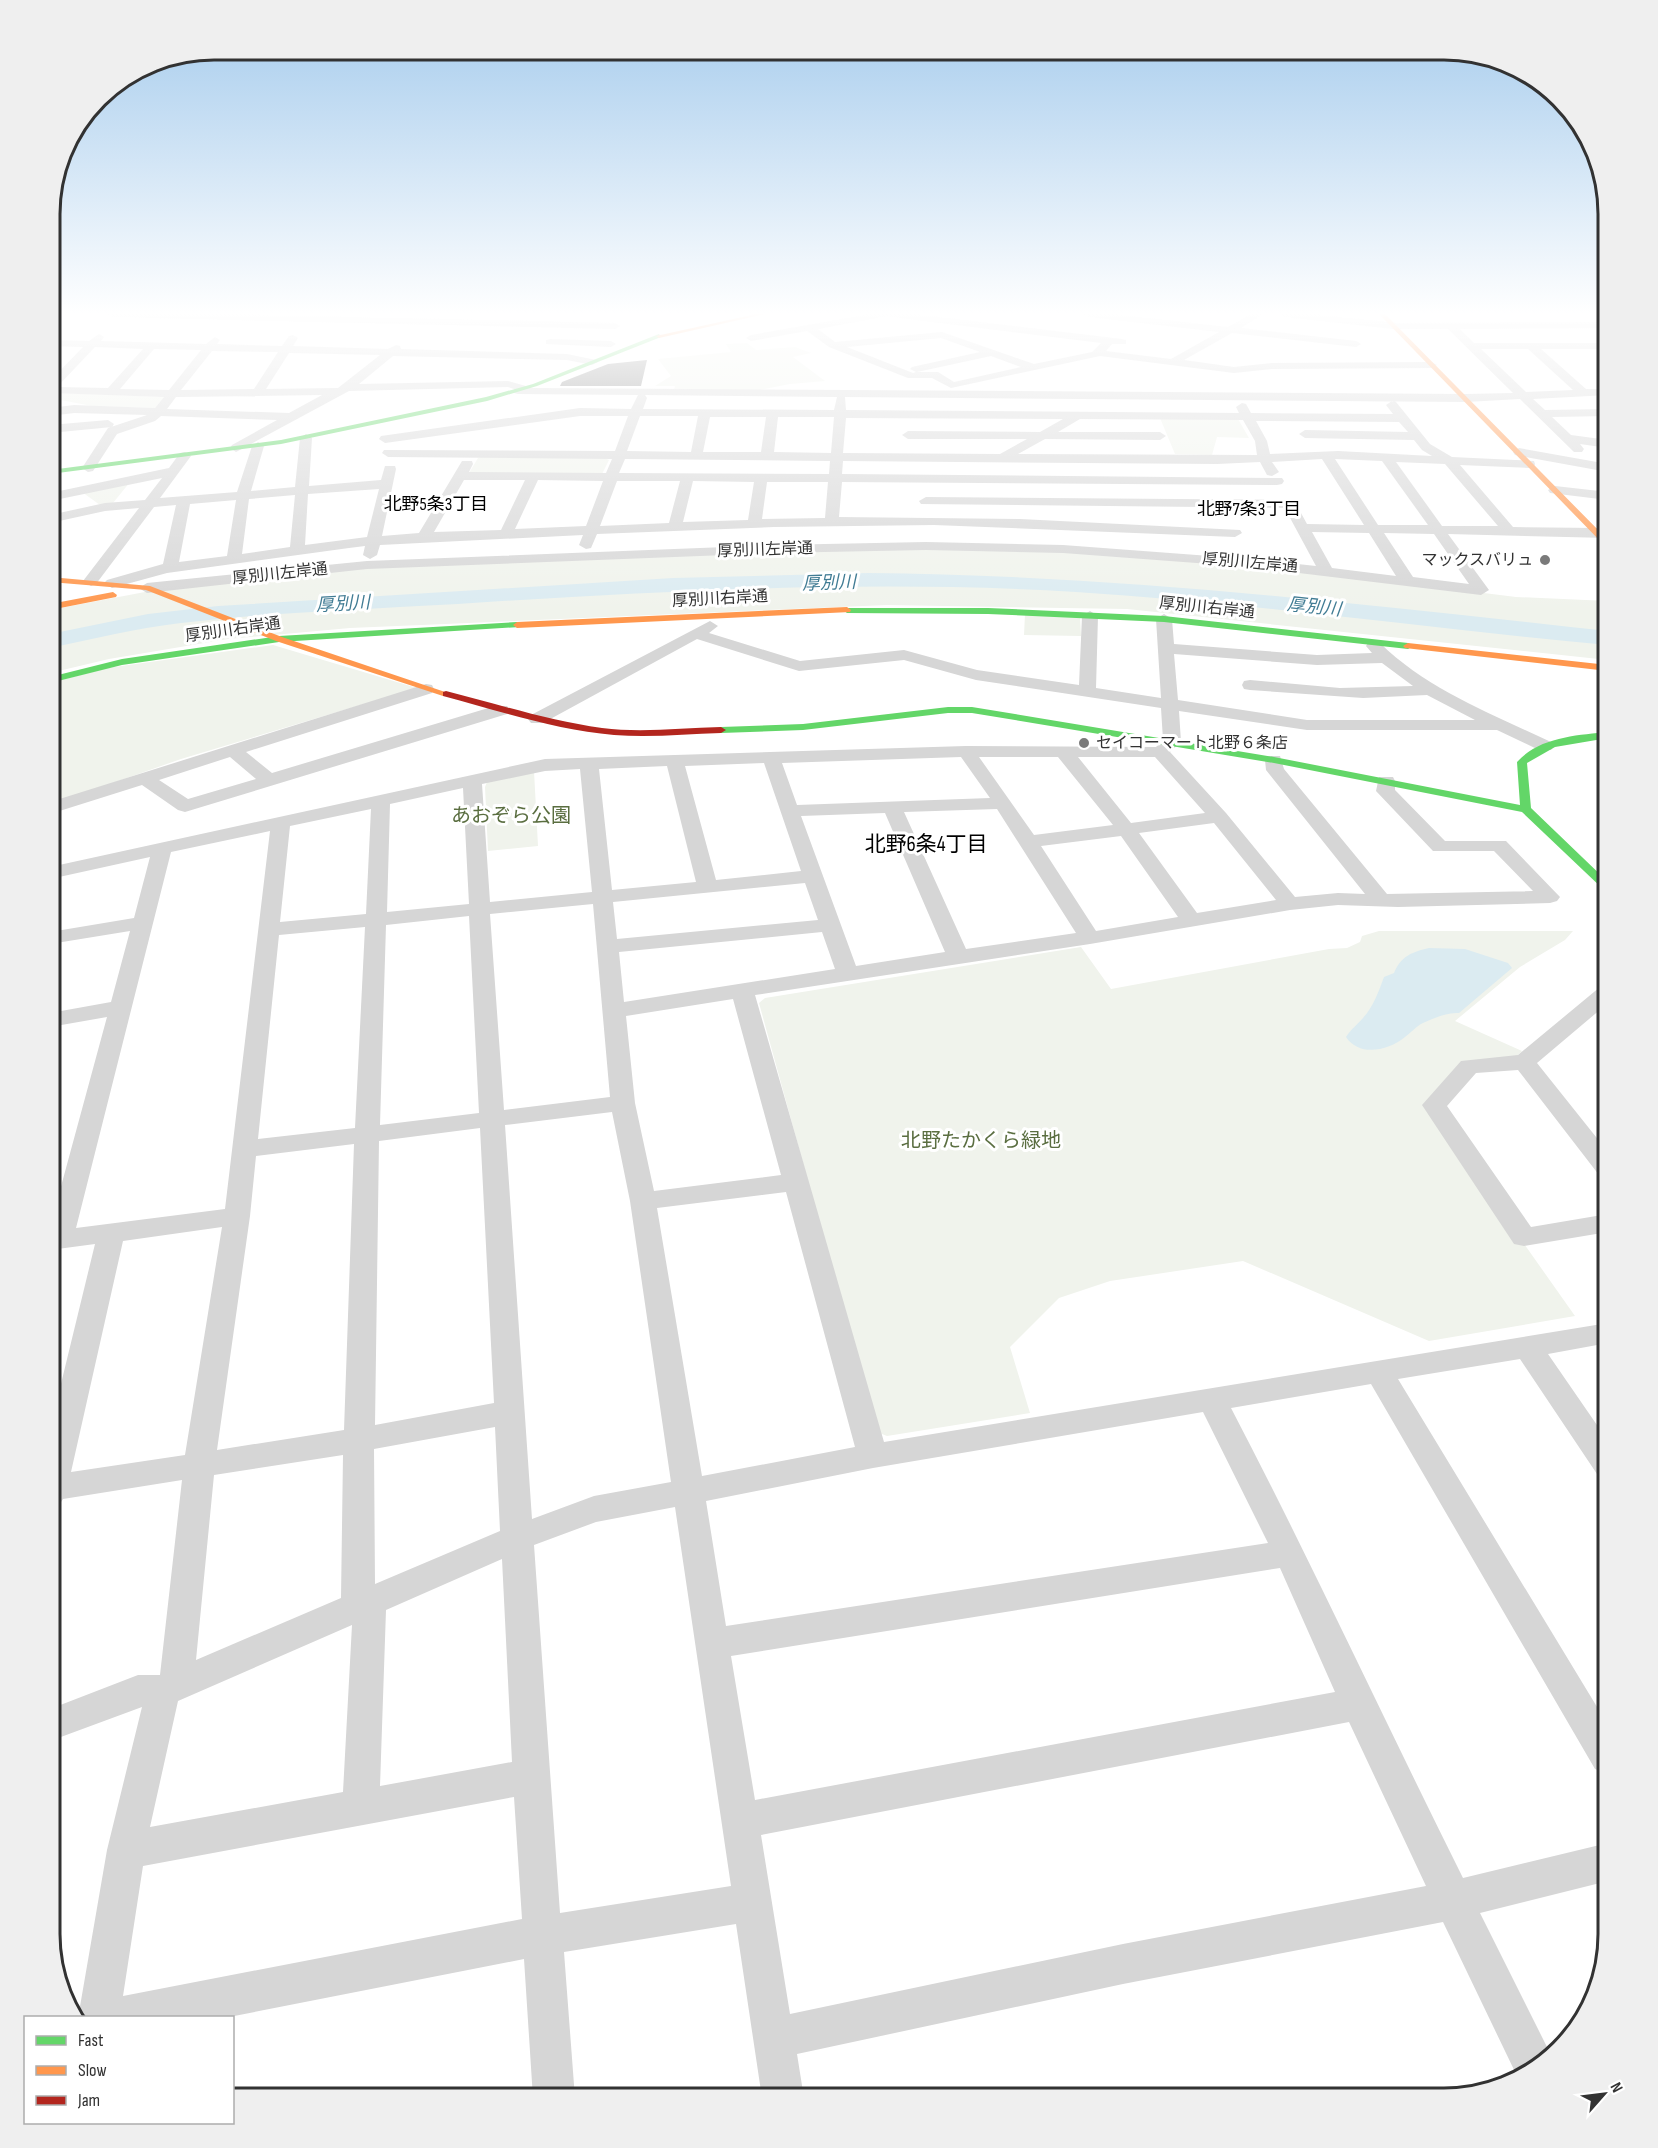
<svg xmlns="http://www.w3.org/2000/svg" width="1658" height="2148" viewBox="0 0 1658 2148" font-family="'Sofia Sans Condensed','Noto Sans JP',sans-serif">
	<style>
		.green { fill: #f0f3ec }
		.water { fill: #dbebf1 }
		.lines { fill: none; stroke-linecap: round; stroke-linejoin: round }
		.river { fill: #dbebf1; fill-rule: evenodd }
		.building { fill: #808080 }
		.street { fill: #d6d6d6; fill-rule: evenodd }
		.fast { fill: #63d668; fill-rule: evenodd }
		.slow { fill: #ff974d; fill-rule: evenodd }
		.jam { fill: #b3261e; fill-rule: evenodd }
		.poi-dot { fill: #7a7a7a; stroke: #fff; stroke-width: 2 }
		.labels { text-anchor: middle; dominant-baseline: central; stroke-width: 6; stroke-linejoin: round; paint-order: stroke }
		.far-street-label { font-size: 16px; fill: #323232; stroke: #fff }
		.far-poi-label { font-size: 16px; fill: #323232; stroke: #fff; text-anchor: end }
		.far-neighbourhood-label { font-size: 18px; fill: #000; stroke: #fff }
		.far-water-label { font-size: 18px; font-style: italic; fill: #417c94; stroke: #fff }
		.park-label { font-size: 20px; fill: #5a6e40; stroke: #fff }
		.neighbourhood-label { font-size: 21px; fill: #000; stroke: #fff }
		.rim { fill: none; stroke: #323232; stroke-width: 3 }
	</style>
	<rect width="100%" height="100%" fill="#fff"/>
	<path class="green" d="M 747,343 L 756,350 L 795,347 L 811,353 L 793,357 L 825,381 L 790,384 L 759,390 L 674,390 L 675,386 L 655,386 L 671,376 L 658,359 L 731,352 L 726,344 Z
		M 60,393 L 164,397 L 155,408 L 92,406 L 50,398 L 52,395 Z
		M 1160,418 L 1238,419 L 1249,438 L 1217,437 L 1212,455 L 1175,454 Z
		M 481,457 L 605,458 L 609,460 L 602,474 L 469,473 L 478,458 Z
		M 130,482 L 113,503 L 100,505 L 82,492 Z
		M 1022,549 L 1242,563 L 1516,597 L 1608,601 L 1608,660 L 1127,609 L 887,605 L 350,628 L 228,639 L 109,659 L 50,673 L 50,610 L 145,592 L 377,567 L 825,550 Z
		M 1025,614 L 1080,616 L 1081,636 L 1024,635 Z
		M 273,645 L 417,688 L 181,759 L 50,805 L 50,683 L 107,668 Z
		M 534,771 L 538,846 L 488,851 L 485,787 L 487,782 Z
		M 1379,931 L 1573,931 L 1565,940 L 1520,967 L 1455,1021 L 1522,1051 L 1516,1057 L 1462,1063 L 1426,1105 L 1575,1316 L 1429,1341 L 1243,1261 L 1110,1281 L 1059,1298 L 1010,1347 L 1030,1413 L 887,1436 L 877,1432 L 759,1003 L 765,998 L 1081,947 L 1111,989 L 1329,949 L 1347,948 L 1360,942 L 1362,936 Z"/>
	<path class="water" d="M 1429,948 L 1465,949 L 1508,963 L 1512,968 L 1459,1013 C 1447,1012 1435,1018 1423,1023 C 1416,1026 1411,1033 1405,1037 C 1388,1051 1359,1057 1346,1037 C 1351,1029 1357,1025 1363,1018 C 1373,1007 1379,991 1384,977 L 1394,973 C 1401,956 1412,952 1429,948 Z"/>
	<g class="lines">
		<path class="river" d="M 868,573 C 1116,575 1362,604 1608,631 L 1608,645 C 1431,629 1254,603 1076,592 C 880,580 683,590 487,602 C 385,609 283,611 181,623 C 137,628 93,639 50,648 L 50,634 L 148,614 L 218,606 L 673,578 Z"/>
	</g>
	<path class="building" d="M 647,360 L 641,386 L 560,386 L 562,382 L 608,364 Z"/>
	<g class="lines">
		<path class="street" d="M 107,314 L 224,314 L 615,323 L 620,326 L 615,329 L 112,317 Z
			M 870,314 L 914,314 L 1122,339 L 1126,340 L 1126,344 L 1112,344 L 1106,351 L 1171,359 L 1219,332 L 1089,317 L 1084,314 L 1113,314 L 1228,327 L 1251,314 L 1263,314 L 1241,328 L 1356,341 L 1361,344 L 1356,347 L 1232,333 L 1184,360 L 1234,367 L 1272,363 L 1431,362 L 1437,365 L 1431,368 L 1272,369 L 1234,373 L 1100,356 L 951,388 L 932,378 L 908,378 L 829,347 L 807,331 L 751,341 L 746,338 L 751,335 ZM 888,316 L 892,317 L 1101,343 L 1092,352 L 1034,364 L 942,332 L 835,342 L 818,329 ZM 941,338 L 980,352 L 912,367 L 910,369 L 916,372 L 913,373 L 847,347 ZM 991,356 L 1021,367 L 954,382 L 938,372 L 917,372 Z
			M 1280,314 L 1311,314 L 1397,323 L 1608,322 L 1608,328 L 1460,329 L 1474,343 L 1608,343 L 1608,349 L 1541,349 L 1586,389 L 1608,389 L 1608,395 L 1533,399 L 1545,410 L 1608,409 L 1608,416 L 1552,417 L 1571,435 L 1608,440 L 1608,448 L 1580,444 L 1584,449 L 1582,452 L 1574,452 L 1520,399 L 1466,402 L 845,397 L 846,410 L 1239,413 L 1236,407 L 1242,403 L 1246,404 L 1251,413 L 1393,414 L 1386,405 L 1392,401 L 1396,402 L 1430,444 L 1452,457 L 1534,461 L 1535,464 L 1534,467 L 1529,468 L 1460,465 L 1513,527 L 1597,528 L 1608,530 L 1608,538 L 1448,534 L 1489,590 L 1481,595 L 1250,567 L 1063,553 L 926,550 L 774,553 L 367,569 L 147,593 L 139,588 L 147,583 L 367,561 L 774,545 L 926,542 L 1063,545 L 1250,559 L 1316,566 L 1289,516 L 1291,513 L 1301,513 L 1307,524 L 1364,525 L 1322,459 L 1272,462 L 1279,472 L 1272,476 L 1267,475 L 1260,462 L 1217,464 L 843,461 L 842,474 L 1282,478 L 1284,481 L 1282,484 L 1277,485 L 842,482 L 839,517 L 1020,519 L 1240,530 L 1242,533 L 1235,537 L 934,525 L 774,527 L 597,534 L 591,548 L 586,549 L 579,545 L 583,535 L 380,545 L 377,555 L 370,559 L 363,555 L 365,546 L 349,548 L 167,573 L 112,588 L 104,583 L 107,580 L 163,564 L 176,505 L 154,507 L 96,584 L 91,586 L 83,581 L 139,508 L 105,511 L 50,523 L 50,515 L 105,503 L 145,500 L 162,478 L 50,501 L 50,493 L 169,468 L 180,453 L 185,452 L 191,456 L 160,498 L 237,492 L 252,446 L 258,442 L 264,446 L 251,491 L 295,487 L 300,438 L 306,434 L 312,438 L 309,486 L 381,480 L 385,466 L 395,466 L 396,469 L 382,536 L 419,533 L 462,461 L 472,461 L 473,464 L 469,472 L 606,473 L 612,459 L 388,457 L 382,453 L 384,450 L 615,451 L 628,416 L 580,416 L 385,443 L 379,439 L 381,436 L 580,408 L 631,409 L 638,395 L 518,394 L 514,393 L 514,389 L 508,387 L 349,391 L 236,452 L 230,448 L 232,445 L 277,420 L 161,416 L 155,421 L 117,434 L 93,471 L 88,472 L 82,468 L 108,428 L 147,415 L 74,413 L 50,416 L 50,408 L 74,405 L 155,408 L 164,397 L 50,393 L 50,381 L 83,347 L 50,346 L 50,340 L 89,341 L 99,334 L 104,337 L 101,341 L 206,344 L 215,337 L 220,340 L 217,344 L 282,346 L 289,336 L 293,335 L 298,338 L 293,346 L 388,349 L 396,345 L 400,346 L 401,349 L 567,354 L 596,360 L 598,362 L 592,365 L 567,360 L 393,356 L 359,384 L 508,381 L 533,388 L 1466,394 L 1513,393 L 1448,329 L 1393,329 L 1285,317 ZM 95,347 L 143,349 L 108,388 L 57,387 ZM 154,349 L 201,350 L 169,390 L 120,389 ZM 1481,349 L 1528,349 L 1573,390 L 1526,392 ZM 212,351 L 278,352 L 254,389 L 181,390 ZM 289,353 L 380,355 L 338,388 L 266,389 ZM 322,395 L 289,413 L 167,409 L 176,397 ZM 645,395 L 837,397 L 834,410 L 643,409 L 647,398 ZM 640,416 L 698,416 L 691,452 L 627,451 ZM 710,417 L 766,417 L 761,452 L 703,452 ZM 778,417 L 834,417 L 831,453 L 774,452 ZM 846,418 L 1063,419 L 1040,432 L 908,431 L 902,435 L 908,439 L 1027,439 L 1000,454 L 843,453 ZM 1080,419 L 1243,420 L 1255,441 L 1257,455 L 1018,454 L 1045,439 L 1160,440 L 1166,436 L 1160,432 L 1058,432 ZM 1256,421 L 1399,422 L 1408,432 L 1305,430 L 1299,434 L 1305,438 L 1414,440 L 1422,450 L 1432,456 L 1338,451 L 1270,454 L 1267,441 ZM 625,459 L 830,461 L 829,474 L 619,473 ZM 1335,459 L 1382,461 L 1428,525 L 1378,525 ZM 1396,462 L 1445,464 L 1498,526 L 1442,526 ZM 464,480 L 525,480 L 501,530 L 434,532 ZM 538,480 L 603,481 L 586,526 L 515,529 ZM 617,481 L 680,481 L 669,523 L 600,526 ZM 693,481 L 754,482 L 748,520 L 683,522 ZM 767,482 L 828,482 L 825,518 L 762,519 ZM 379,489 L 367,537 L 305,545 L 308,494 ZM 295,495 L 290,547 L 242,554 L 249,499 ZM 236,500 L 227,556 L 179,562 L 190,504 ZM 1312,532 L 1369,533 L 1396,576 L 1332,568 ZM 1384,533 L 1434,534 L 1469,584 L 1413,577 Z
			M 550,339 L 611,341 L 616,344 L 611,347 L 546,344 L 546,340 Z
			M 108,420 L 114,424 L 112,427 L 50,433 L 50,425 Z
			M 1519,448 L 1608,464 L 1608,472 L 1515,455 L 1513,452 Z
			M 1555,486 L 1608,492 L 1608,500 L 1550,493 L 1548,490 Z
			M 926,497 L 1290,500 L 1297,504 L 1290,508 L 921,504 L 919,501 Z
			M 1090,611 L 1098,616 L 1096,688 L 1161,698 L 1156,619 L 1164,614 L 1172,619 L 1174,644 L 1317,655 L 1372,653 L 1366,646 L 1368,643 L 1380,643 C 1428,690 1492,714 1551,742 L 1554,746 L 1551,750 L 1539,750 L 1497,730 L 1307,730 L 1179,711 L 1181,742 L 1170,752 L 1226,813 L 1295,897 L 1338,893 L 1365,894 L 1266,770 L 1265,760 L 1268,756 L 1280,756 L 1284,769 L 1387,894 L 1533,891 L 1494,851 L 1433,851 L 1376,791 L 1379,777 L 1393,777 L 1395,781 L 1395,790 L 1445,841 L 1506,841 L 1560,897 L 1557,901 L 1550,903 L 1398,907 L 1338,905 L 1290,910 L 1090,944 L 755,995 L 884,1442 L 1608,1323 L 1608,1343 L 1548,1354 L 1608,1441 L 1608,1477 L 1597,1474 L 1520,1359 L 1398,1379 L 1608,1725 L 1608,1774 L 1595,1769 L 1371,1384 L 1231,1408 C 1312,1563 1385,1722 1463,1878 L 1608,1843 L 1608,1881 L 1480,1913 L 1551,2055 L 1535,2071 L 1517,2076 L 1443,1922 L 1123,1984 L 797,2054 L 804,2098 L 762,2098 L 736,1924 L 564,1952 L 575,2098 L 533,2098 L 524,1959 L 224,2018 L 78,2018 L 107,1850 L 142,1707 L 50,1741 L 50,1709 L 138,1675 L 160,1675 L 182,1480 L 63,1499 L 61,1502 L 50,1506 L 50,1429 L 95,1244 L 50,1250 L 50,1227 L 107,1017 L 50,1027 L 50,1013 L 111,1002 L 130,931 L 50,944 L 50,932 L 134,918 L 150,857 L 50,879 L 50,867 L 545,759 L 966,746 L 1156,747 L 1163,740 L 1161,708 L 976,680 L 904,660 L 799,671 L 697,639 L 543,723 L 531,723 L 528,719 L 531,715 L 710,621 L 718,626 L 709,633 L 800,661 L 904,650 L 977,670 L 1079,685 L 1082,616 ZM 1174,654 L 1317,665 L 1382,663 L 1413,686 L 1340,688 L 1250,680 L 1244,681 L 1242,685 L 1244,689 L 1250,690 L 1363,698 L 1427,695 L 1475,720 L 1307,720 L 1178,700 ZM 961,757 L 990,798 L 797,805 L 782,763 ZM 979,757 L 1058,757 L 1113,825 L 1034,835 ZM 1078,757 L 1155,757 L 1205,813 L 1131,823 ZM 764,763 L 801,871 L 716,880 L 685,766 ZM 667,766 L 696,882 L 612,890 L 599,769 ZM 580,769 L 592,892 L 490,902 L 482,784 L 545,771 ZM 463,788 L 469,904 L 387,912 L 390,804 ZM 371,809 L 366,914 L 280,922 L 290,826 ZM 997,809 L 1076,933 L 966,949 L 904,812 ZM 885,813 L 945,952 L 856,966 L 801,816 ZM 1214,823 L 1276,900 L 1197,913 L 1139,833 ZM 270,831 L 225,1209 L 76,1228 L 171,852 ZM 1121,836 L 1178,917 L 1096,931 L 1041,846 ZM 805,883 L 818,920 L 617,939 L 613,902 ZM 593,904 L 610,1097 L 504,1110 L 490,914 ZM 469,916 L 479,1113 L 380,1125 L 386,925 ZM 365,927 L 355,1128 L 258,1139 L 279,935 ZM 822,932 L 835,969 L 624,1002 L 619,952 ZM 733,999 L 781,1175 L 654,1191 L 635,1103 L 626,1016 ZM 612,1112 L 630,1201 L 671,1482 L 594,1496 L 532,1519 L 505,1125 ZM 480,1128 L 494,1403 L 375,1425 L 379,1141 ZM 354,1144 L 344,1430 L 217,1450 L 250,1216 L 256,1156 ZM 786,1192 L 855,1447 L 702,1476 L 657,1208 ZM 222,1227 L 185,1455 L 71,1472 L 123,1241 ZM 1203,1412 L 1268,1543 L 726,1626 L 706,1501 L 873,1468 ZM 495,1427 L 500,1531 L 375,1584 L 374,1449 ZM 343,1455 L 341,1598 L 196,1660 L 214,1475 ZM 675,1507 L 731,1886 L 560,1913 L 534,1545 L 596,1522 ZM 502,1559 L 512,1762 L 380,1786 L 386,1610 ZM 1280,1568 L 1335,1692 L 755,1800 L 731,1656 ZM 352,1625 L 343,1792 L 150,1827 L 178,1701 ZM 1349,1722 L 1426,1886 L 1123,1944 L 790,2014 L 761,1835 ZM 514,1797 L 522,1919 L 123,1996 L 143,1866 Z
			M 426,684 L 432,685 L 434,689 L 432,693 L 246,752 L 272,773 L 495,706 L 507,706 L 510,710 L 507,714 L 185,812 L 178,810 L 142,785 L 50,814 L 50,802 ZM 230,757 L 256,779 L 188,799 L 159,780 Z
			M 1608,985 L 1608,1003 L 1537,1063 L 1608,1152 L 1608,1177 L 1599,1175 L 1518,1070 L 1476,1073 L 1447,1106 L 1531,1227 L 1608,1214 L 1608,1232 L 1524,1246 L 1514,1244 L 1422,1105 L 1461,1061 L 1518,1055 L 1600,987 Z"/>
		<path class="fast" d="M 659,334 L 661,337 L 537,386 L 487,401 L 281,444 L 50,474 L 50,470 L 281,440 L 486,397 L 533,384 Z
			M 844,608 L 988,608 L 1164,616 L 1408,643 L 1413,646 L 1408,649 L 1164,622 L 988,614 L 847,613 L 843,610 Z
			M 517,622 L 520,623 L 520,627 L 279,642 L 122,665 L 50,683 L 50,677 L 122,659 L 279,636 Z
			M 948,707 L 972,707 L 1274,757 L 1520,805 L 1517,762 C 1539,737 1578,735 1608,732 L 1608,738 L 1555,747 L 1527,763 L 1531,808 L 1608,882 L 1608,891 L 1604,890 L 1522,812 L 1274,763 L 972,713 L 948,713 L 803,730 L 721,733 L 716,730 L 721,727 L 803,724 Z"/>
		<path class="slow" d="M 756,314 L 765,314 L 659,338 L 656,336 Z
			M 1379,314 L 1385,314 L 1608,540 L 1608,546 L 1605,546 Z
			M 50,577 L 150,586 L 282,637 L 451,694 L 443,696 L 276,641 L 146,590 L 50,582 Z
			M 113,592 L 117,595 L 116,597 L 50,610 L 50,604 Z
			M 847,607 L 851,610 L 850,612 L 517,628 L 513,625 L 517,622 Z
			M 1408,643 L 1608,665 L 1608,671 L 1405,648 L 1403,646 Z"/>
		<path class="jam" d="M 446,691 C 498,704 549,721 602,728 C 641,733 681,728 721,727 L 726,730 L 721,733 C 686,734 650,738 614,735 C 556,730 499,711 443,696 L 443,692 Z"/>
	</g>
	<linearGradient id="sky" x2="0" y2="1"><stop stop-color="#a3caec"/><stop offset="0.51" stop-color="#fff"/><stop offset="1" stop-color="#fff" stop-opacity="0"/></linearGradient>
	<rect width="1658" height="614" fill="url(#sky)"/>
	<g class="poi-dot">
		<circle cx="1545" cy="560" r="6"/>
		<circle cx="1084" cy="743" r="6"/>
	</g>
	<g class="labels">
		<g class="far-street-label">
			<text transform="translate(765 550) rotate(-2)">厚別川左岸通</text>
			<text transform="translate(1250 563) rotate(5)">厚別川左岸通</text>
			<text transform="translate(280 574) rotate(-6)">厚別川左岸通</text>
			<text transform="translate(720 599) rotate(-3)">厚別川右岸通</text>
			<text transform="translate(1207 608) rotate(6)">厚別川右岸通</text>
			<text transform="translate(233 630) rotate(-8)">厚別川右岸通</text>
		</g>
		<g class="far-poi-label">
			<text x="1533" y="560">マックスバリュ</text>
			<text x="1096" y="743" text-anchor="start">セイコーマート北野６条店</text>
		</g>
		<g class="far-neighbourhood-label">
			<text x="436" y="504">北野5条3丁目</text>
			<text x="1249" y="509">北野7条3丁目</text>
		</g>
		<g class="far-water-label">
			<text transform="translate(829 583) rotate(-2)">厚別川</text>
			<text transform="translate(343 604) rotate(-3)">厚別川</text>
			<text transform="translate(1314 607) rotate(6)">厚別川</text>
		</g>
		<g class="park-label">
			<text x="511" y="816">あおぞら公園</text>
			<text x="981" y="1141">北野たかくら緑地</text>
		</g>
		<g class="neighbourhood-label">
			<text x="926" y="844">北野6条4丁目</text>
		</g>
	</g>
	<path d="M0 0H1658V2148H0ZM214 60H1444A154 154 0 0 1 1598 214V1934A154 154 0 0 1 1444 2088H214A154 154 0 0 1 60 1934V214A154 154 0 0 1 214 60Z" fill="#efefef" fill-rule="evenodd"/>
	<path class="rim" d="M214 60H1444A154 154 0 0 1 1598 214V1934A154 154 0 0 1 1444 2088H214A154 154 0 0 1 60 1934V214A154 154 0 0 1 214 60Z"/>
	<rect x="24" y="2016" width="210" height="108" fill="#ffffff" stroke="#adadad" stroke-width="1.5"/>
	<rect x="36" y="2036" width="30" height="9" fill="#63d668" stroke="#adadad" stroke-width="1.5"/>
	<text x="78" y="2046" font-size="18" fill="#323232">Fast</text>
	<rect x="36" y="2066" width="30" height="9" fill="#ff974d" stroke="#adadad" stroke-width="1.5"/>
	<text x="78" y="2076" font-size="18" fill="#323232">Slow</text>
	<rect x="36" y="2096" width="30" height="9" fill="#b3261e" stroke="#adadad" stroke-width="1.5"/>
	<text x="78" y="2106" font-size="18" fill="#323232">Jam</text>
	<g transform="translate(1604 2094) rotate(62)" stroke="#ffffff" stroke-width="4.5" paint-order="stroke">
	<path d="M0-4.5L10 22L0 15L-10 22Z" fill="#323232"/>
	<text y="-9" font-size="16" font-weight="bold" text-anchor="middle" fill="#323232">N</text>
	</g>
</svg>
